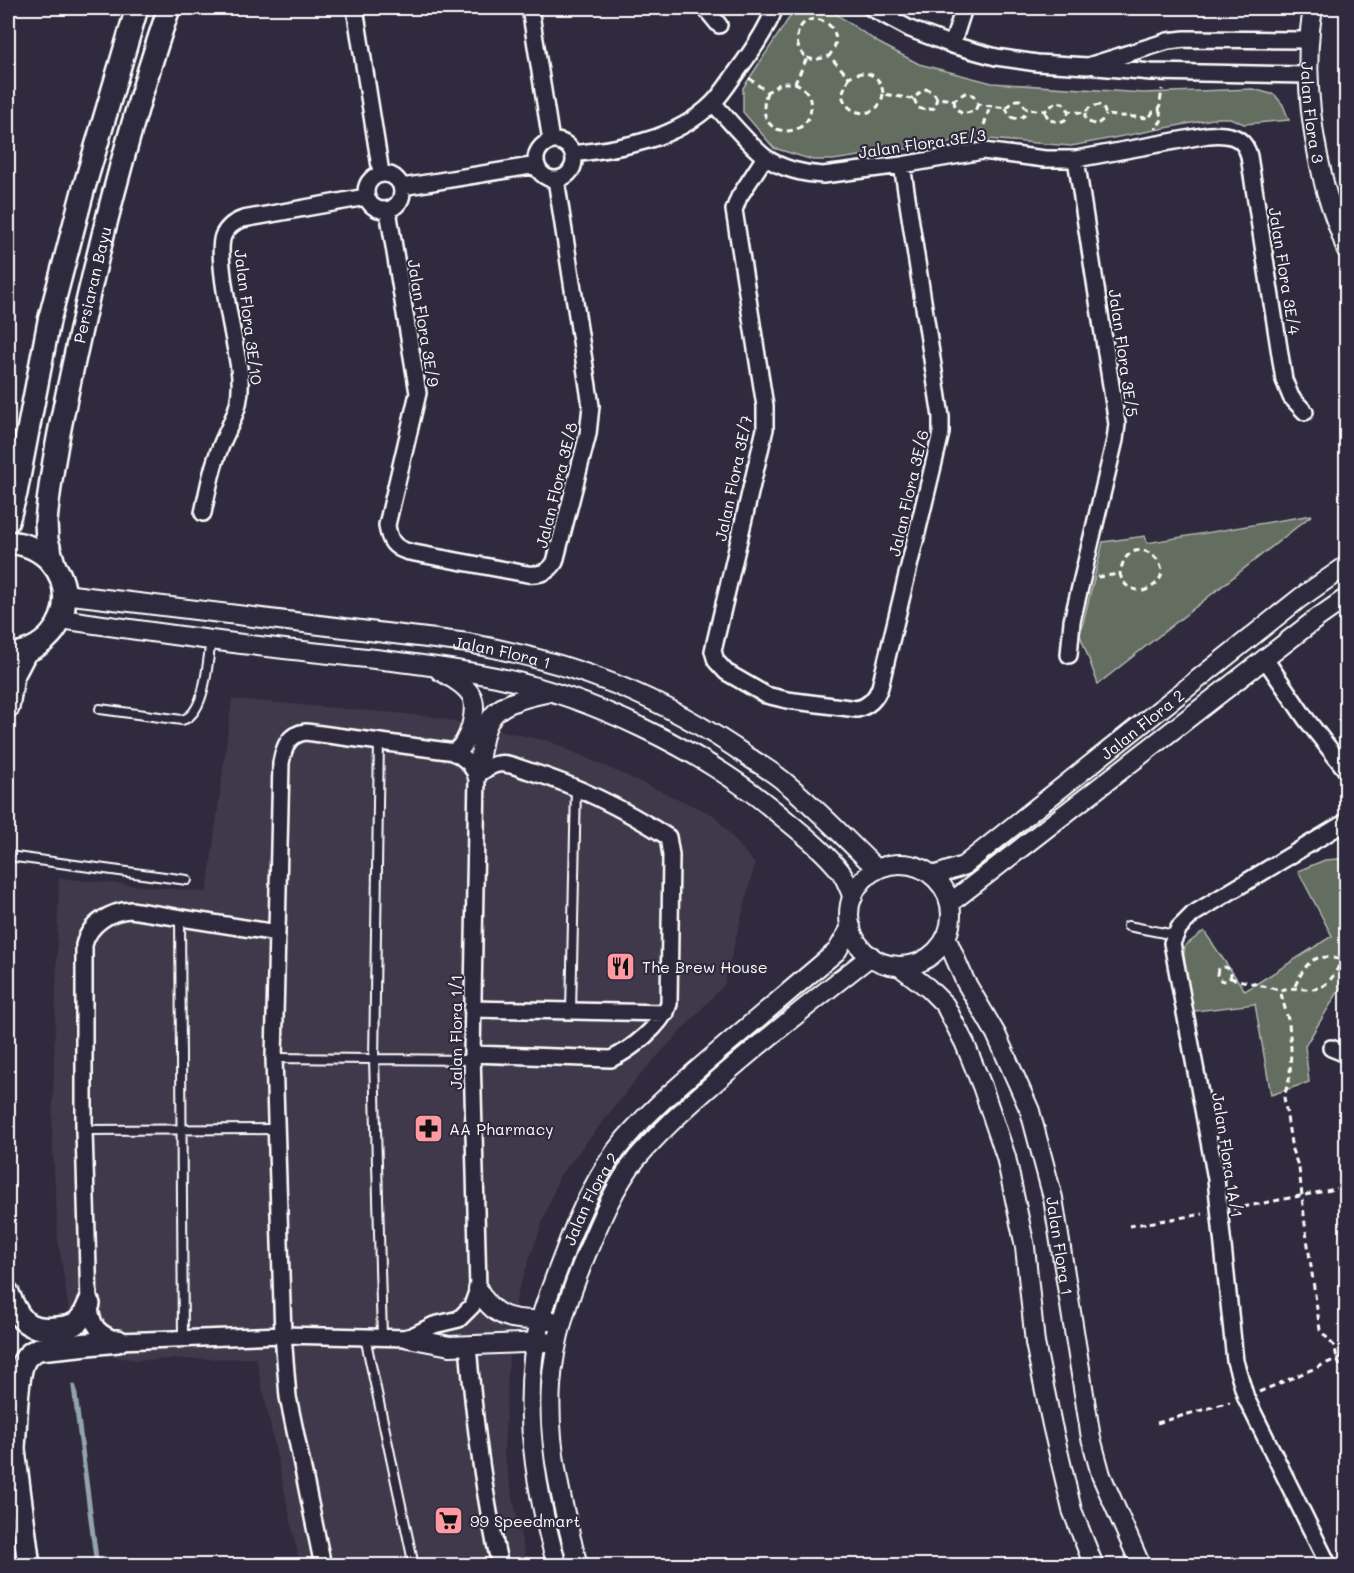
<svg xmlns="http://www.w3.org/2000/svg" width="1354" height="1573" viewBox="0 0 1354 1573" font-family="Mali,sans-serif">
	<style>
		.built { fill: #40374b }
		.green { fill: #646d61; stroke: #b2b6b0; stroke-width: 1.5 }
		.lines { fill: none; stroke-linecap: round; stroke-linejoin: round }
		.stream { stroke: #94a4ac; stroke-width: 5 }
		.service-casing { stroke: #fff; stroke-width: 12 }
		.minor-casing { stroke: #fff; stroke-width: 20 }
		.tertiary-casing { stroke: #fff; stroke-width: 22 }
		.secondary-casing { stroke: #fff; stroke-width: 26 }
		.path { stroke: #fff; stroke-width: 3; stroke-dasharray: 6 4.5; stroke-linecap: butt }
		.service { stroke: #2f2a3d; stroke-width: 8 }
		.minor { stroke: #2f2a3d; stroke-width: 15 }
		.tertiary { stroke: #2f2a3d; stroke-width: 18 }
		.secondary { stroke: #2f2a3d; stroke-width: 21 }
		.labels { text-anchor: middle; dominant-baseline: central; stroke-width: 4.5; stroke-linejoin: round; paint-order: stroke }
		.street-label { font-size: 16px; fill: #fff; stroke: #2f2a3d }
		.poi-label { font-size: 16px; fill: #fff; stroke: #2f2a3d; text-anchor: start }
	</style>
	<rect width="100%" height="100%" fill="#2f2a3d"/>
	<filter id="ink" filterUnits="userSpaceOnUse"><feTurbulence type="fractalNoise" baseFrequency=".0167" numOctaves="2"/><feDisplacementMap in="SourceGraphic" scale="12" xChannelSelector="R" yChannelSelector="G"/><feConvolveMatrix kernelMatrix="1 2 1 2 8 2 1 2 1" color-interpolation-filters="sRGB"/></filter>
	<g filter="url(#ink)">
		<path class="built" d="M 232,699 L 429,716 L 549,741 L 714,815 L 755,864 L 724,985 L 640,1075 L 559,1177 L 518,1291 L 510,1336 L 504,1454 L 527,1565 L 300,1565 L 256,1358 L 136,1360 L 75,1351 L 58,1240 L 52,1134 L 59,878 L 207,892 Z"/>
		<path class="green" d="M 798,8 L 827,8 L 879,43 L 919,64 L 992,83 L 1143,93 L 1253,89 L 1275,95 L 1283,105 L 1289,120 L 1244,124 L 1230,118 L 1218,118 L 1071,146 L 976,138 L 833,160 L 813,160 L 774,148 L 743,112 L 743,88 L 791,15 Z
			M 1312,515 L 1098,684 L 1080,635 L 1103,542 L 1145,536 L 1147,543 Z
			M 1338,859 L 1346,861 L 1346,979 L 1305,1046 L 1309,1082 L 1271,1095 L 1255,1004 L 1187,1012 L 1180,975 L 1185,946 L 1204,931 L 1245,991 L 1332,936 L 1298,871 L 1325,860 Z"/>
		<g class="lines">
			<path class="stream" d="M 74,1387 L 97,1566"/>
			<defs>
				<path id="service" d="M 100,709 L 182,720 C 206,714 207,662 211,641
					M 379,741 L 374,1059 L 382,1337
					M 8,856 L 187,880
					M 180,917 L 183,1339
					M 1128,926 L 1175,935
					M 571,1011 L 576,788
					M 274,1058 L 472,1060
					M 84,1130 L 275,1129
					M 365,1337 L 414,1566"/>
				<path id="minor" d="M 355,8 L 381,173
					M 530,8 L 551,141
					M 705,8 L 719,25
					M 871,8 L 910,29 L 952,45 L 996,57 L 1037,63 L 1088,66 L 1168,41 L 1185,39 L 1308,40
					M 952,45 L 964,8
					M 1097,67 L 1151,72 L 1308,75
					M 713,103 C 730,121 746,142 765,157 C 781,169 805,174 823,175 L 902,165 L 983,151 L 1045,159 L 1076,159 L 1208,135 C 1226,133 1244,135 1249,156 L 1284,380 L 1291,397 L 1305,412
					M536 160a19 19 0 1 1 38 0a19 19 0 1 1-38 0Z
					M 573,154 C 622,148 676,140 713,103 C 722,94 730,81 738,70 C 753,50 766,31 775,8
					M 765,157 L 739,197 L 734,210 L 765,406 L 765,429 L 713,651 L 716,661 L 726,672 L 766,695 L 787,700 L 857,709 C 869,706 876,699 880,687 L 941,433 L 941,417 L 902,165
					M366 192a18 18 0 1 1 36 0a18 18 0 1 1-36 0Z
					M 402,187 L 537,165
					M 388,210 L 418,393 L 387,525 C 389,541 394,548 409,552 L 527,574 C 540,575 548,573 555,562 L 588,434 L 591,406 L 556,179
					M 203,513 C 207,495 210,476 216,459 C 228,422 245,411 239,368 C 235,341 215,257 223,236 C 227,227 234,222 243,219 L 366,197
					M 1069,655 L 1072,621 L 1115,440 L 1117,424 L 1076,159
					M 1265,659 L 1306,719 L 1346,770
					M 277,933 L 131,910 C 110,911 89,924 84,945 L 84,1130 L 89,1304 C 93,1328 97,1332 118,1341 L 283,1335 L 408,1338 L 434,1325 L 459,1319 L 472,1306 L 478,1289 L 472,1054 L 477,775
					M 472,1009 L 666,1013
					M 1331,1048 L 1346,1054
					M 472,1054 L 611,1059 C 631,1050 662,1025 669,1004 L 671,855 L 668,837 C 624,809 579,786 529,771 C 519,768 508,762 498,764 C 490,765 484,771 477,775
					M 468,1345 C 474,1420 483,1493 500,1566
					M 323,1566 L 288,1397 L 283,1335 L 274,1058 L 281,763 C 284,747 288,734 306,732 L 455,752 L 468,762 L 477,775
					M 1329,1566 L 1246,1398 L 1235,1361 L 1216,1179 L 1172,943 L 1179,928 L 1193,914 L 1346,822"/>
				<g id="tertiary">
					<path id="s1" d="M 1313,8 C 1303,66 1310,126 1324,183 C 1329,205 1339,227 1346,249"/>
					<path id="s2" d="M 64,594 L 468,643 C 575,663 660,695 750,758 C 762,766 776,774 787,784 C 819,810 847,841 877,869"/>
					<path d="M 61,619 C 129,629 198,639 267,647 C 343,656 420,662 496,677 C 590,697 701,749 775,811 C 798,830 823,849 841,872 C 846,879 849,889 853,897"/>
					<path d="M 440,671 C 450,677 465,684 471,695 C 479,708 469,745 455,752"/>
					<path d="M 477,775 C 486,717 484,706 546,693"/>
					<circle cx="900" cy="915" r="51"/>
					<path id="s3" d="M 933,876 L 963,866 L 1300,598 L 1346,566"/>
					<path d="M 950,903 L 1316,619 L 1346,598"/>
					<path id="s4" d="M 946,937 L 965,981 L 996,1034 L 1030,1111 L 1053,1198 L 1091,1438 L 1101,1475 L 1141,1566"/>
					<path d="M 899,966 L 928,988 L 945,1005 L 965,1044 L 982,1086 L 1006,1157 L 1025,1247 L 1035,1343 L 1052,1425 L 1072,1510 L 1094,1566"/>
					<path d="M 478,1289 C 496,1324 519,1319 553,1321"/>
					<path d="M 408,1338 L 450,1346 L 546,1342"/>
					<path id="s5" d="M 557,1566 C 535,1489 519,1397 541,1318 C 547,1297 556,1275 564,1254 C 577,1217 600,1168 626,1138 C 656,1104 691,1075 726,1045 C 763,1014 800,982 837,951 L 851,927"/>
					<path d="M 578,1566 C 563,1508 547,1446 551,1386 C 554,1339 570,1293 588,1250 C 601,1219 615,1185 637,1158 C 670,1120 708,1088 746,1056 C 787,1022 829,988 871,956"/>
				</g>
				<g id="secondary">
					<path d="M 8,521 L 16,493 L 49,321 L 83,191 L 137,8"/>
					<path d="M 8,542 C 83,548 84,647 8,655"/>
					<path id="s6" d="M 55,567 L 47,540 L 46,522 C 51,465 64,408 76,352 C 101,235 131,120 169,8"/>
					<path d="M 8,707 L 13,676 L 25,653"/>
					<path d="M 8,1293 C 19,1320 26,1331 57,1328 C 76,1327 82,1321 89,1304"/>
					<path d="M 12,1434 L 29,1566"/>
					<path d="M 14,1447 C 16,1427 16,1377 24,1361 C 28,1354 32,1352 39,1349 L 118,1341"/>
				</g>
			</defs>
			<use href="#service" class="service-casing"/>
			<use href="#minor" class="minor-casing"/>
			<use href="#tertiary" class="tertiary-casing"/>
			<use href="#secondary" class="secondary-casing"/>
			<path class="path" d="M 807,58 L 815,60 L 829,56
				M 849,77 L 842,94 C 846,118 880,120 883,94
				M 749,78 L 767,92 L 781,83 L 795,83 L 807,58 C 800,53 797,46 797,38 C 801,1 854,25 829,56 L 849,77 C 865,68 882,75 883,94 L 914,99 L 919,93 L 926,89 L 933,92 L 937,98 L 954,100 L 965,93 L 973,95 L 978,104 L 1006,108 L 1016,100 L 1020,100 L 1027,109 L 1045,111 L 1056,102 L 1063,103 L 1069,111 L 1085,113 L 1090,107 L 1099,105 L 1103,107 L 1106,115 L 1149,118 L 1153,112 L 1159,111 L 1163,117 L 1160,123 L 1157,124 L 1156,129
				M 767,92 C 749,143 819,142 810,100 C 809,93 803,86 795,83
				M 914,99 L 918,108 L 926,110 L 934,108 L 937,98
				M 954,100 L 955,107 L 962,114 L 975,111 L 978,104
				M 1006,108 L 1010,117 L 1018,119 L 1024,116 L 1027,109
				M 1159,111 L 1162,89
				M 1045,112 L 1049,120 L 1060,122 L 1065,120 L 1069,111
				M 1085,113 L 1085,118 L 1087,121 L 1096,125 L 1104,119 L 1106,115
				M 981,135 L 990,106
				M 1098,577 L 1120,574 C 1123,586 1131,590 1143,591 C 1193,573 1128,520 1120,574
				M 1346,946 C 1340,964 1332,991 1308,989 C 1295,989 1294,987 1280,990 L 1289,1023 L 1291,1048 L 1290,1076 L 1284,1097 L 1292,1150 L 1299,1168 L 1305,1224 L 1320,1330 L 1335,1347 L 1337,1359 L 1346,1379
				M1217 974a7 7 0 1 1 14 0a7 7 0 1 1-14 0Z
				M 1230,978 L 1280,990
				M 1295,986 C 1307,961 1313,952 1342,960
				M 1233,1209 L 1346,1187
				M 1129,1226 L 1203,1214
				M 1259,1392 L 1346,1355
				M 1157,1423 L 1230,1402"/>
			<use href="#service" class="service"/>
			<use href="#minor" class="minor"/>
			<use href="#tertiary" class="tertiary"/>
			<use href="#secondary" class="secondary"/>
		</g>
	</g>
	<defs>
		<symbol id="restaurant-square" viewBox="-11 -11 22 22"><rect x="-9" y="-9" width="18" height="18" rx="4" fill="#ff9aa2" stroke="#2f2a3d"/><path d="M-5-6h1v4h1v-4h1v4h1v-4h1v5L-1.5 .5V6h-2V.5L-5-1ZM5-6V6H3V1.5H1.5Q1.5-4 5-6Z" fill="#111"/></symbol>
		<symbol id="pharmacy-square" viewBox="-11 -11 22 22"><rect x="-9" y="-9" width="18" height="18" rx="4" fill="#ff9aa2" stroke="#2f2a3d"/><path d="M-2-6h4v4h4v4h-4v4h-4v-4h-4v-4h4Z" fill="#111"/></symbol>
		<symbol id="supermarket-square" viewBox="-11 -11 22 22"><rect x="-9" y="-9" width="18" height="18" rx="4" fill="#ff9aa2" stroke="#2f2a3d"/><path d="M-6-5.5h2.5l.6 2H6L4.5 2H-2.5L-4.4-4H-6ZM-1.5 3.2a1.3 1.3 0 1 0 .1 0ZM3 3.2a1.3 1.3 0 1 0 .1 0Z" fill="#111"/></symbol>
	</defs>
	<g fill-rule="evenodd">
		<use href="#restaurant-square" x="604" y="950" width="33" height="33"/>
		<use href="#pharmacy-square" x="412" y="1112" width="33" height="33"/>
		<use href="#supermarket-square" x="432" y="1504" width="33" height="33"/>
	</g>
	<g class="labels">
		<g class="street-label">
			<text stroke="none"><textPath href="#s1" startOffset="105">Jalan Flora 3</textPath></text>
			<text transform="translate(922 143) rotate(-8)">Jalan Flora 3E/3</text>
			<text transform="translate(1285 271) rotate(81)">Jalan Flora 3E/4</text>
			<text stroke="none"><textPath href="#s6" startOffset="288">Persiaran Bayu</textPath></text>
			<text transform="translate(249 317) rotate(83)">Jalan Flora 3E/10</text>
			<text transform="translate(424 323) rotate(81)">Jalan Flora 3E/9</text>
			<text transform="translate(1124 353) rotate(82)">Jalan Flora 3E/5</text>
			<text transform="translate(733 478) rotate(-78)">Jalan Flora 3E/7</text>
			<text transform="translate(556 485) rotate(-76)">Jalan Flora 3E/8</text>
			<text transform="translate(908 493) rotate(-77)">Jalan Flora 3E/6</text>
			<text stroke="none"><textPath href="#s2" startOffset="442">Jalan Flora 1</textPath></text>
			<text stroke="none"><textPath href="#s3" startOffset="260">Jalan Flora 2</textPath></text>
			<text transform="translate(455 1032) rotate(-90)">Jalan Flora 1/1</text>
			<text transform="translate(1228 1155) rotate(81)">Jalan Flora 1A/1</text>
			<text stroke="none"><textPath href="#s5" startOffset="381">Jalan Flora 2</textPath></text>
			<text stroke="none"><textPath href="#s4" startOffset="332">Jalan Flora 1</textPath></text>
		</g>
		<g class="poi-label">
			<text x="642" y="966">The Brew House</text>
			<text x="449" y="1128">AA Pharmacy</text>
			<text x="470" y="1520">99 Speedmart</text>
		</g>
	</g>
	<rect width="1354" height="1573" fill="none" stroke="#2f2a3d" stroke-width="30"/>
	<rect x="15" y="15" width="1324" height="1543" fill="none" stroke="#fff" stroke-width="2" filter="url(#ink)"/>
</svg>
